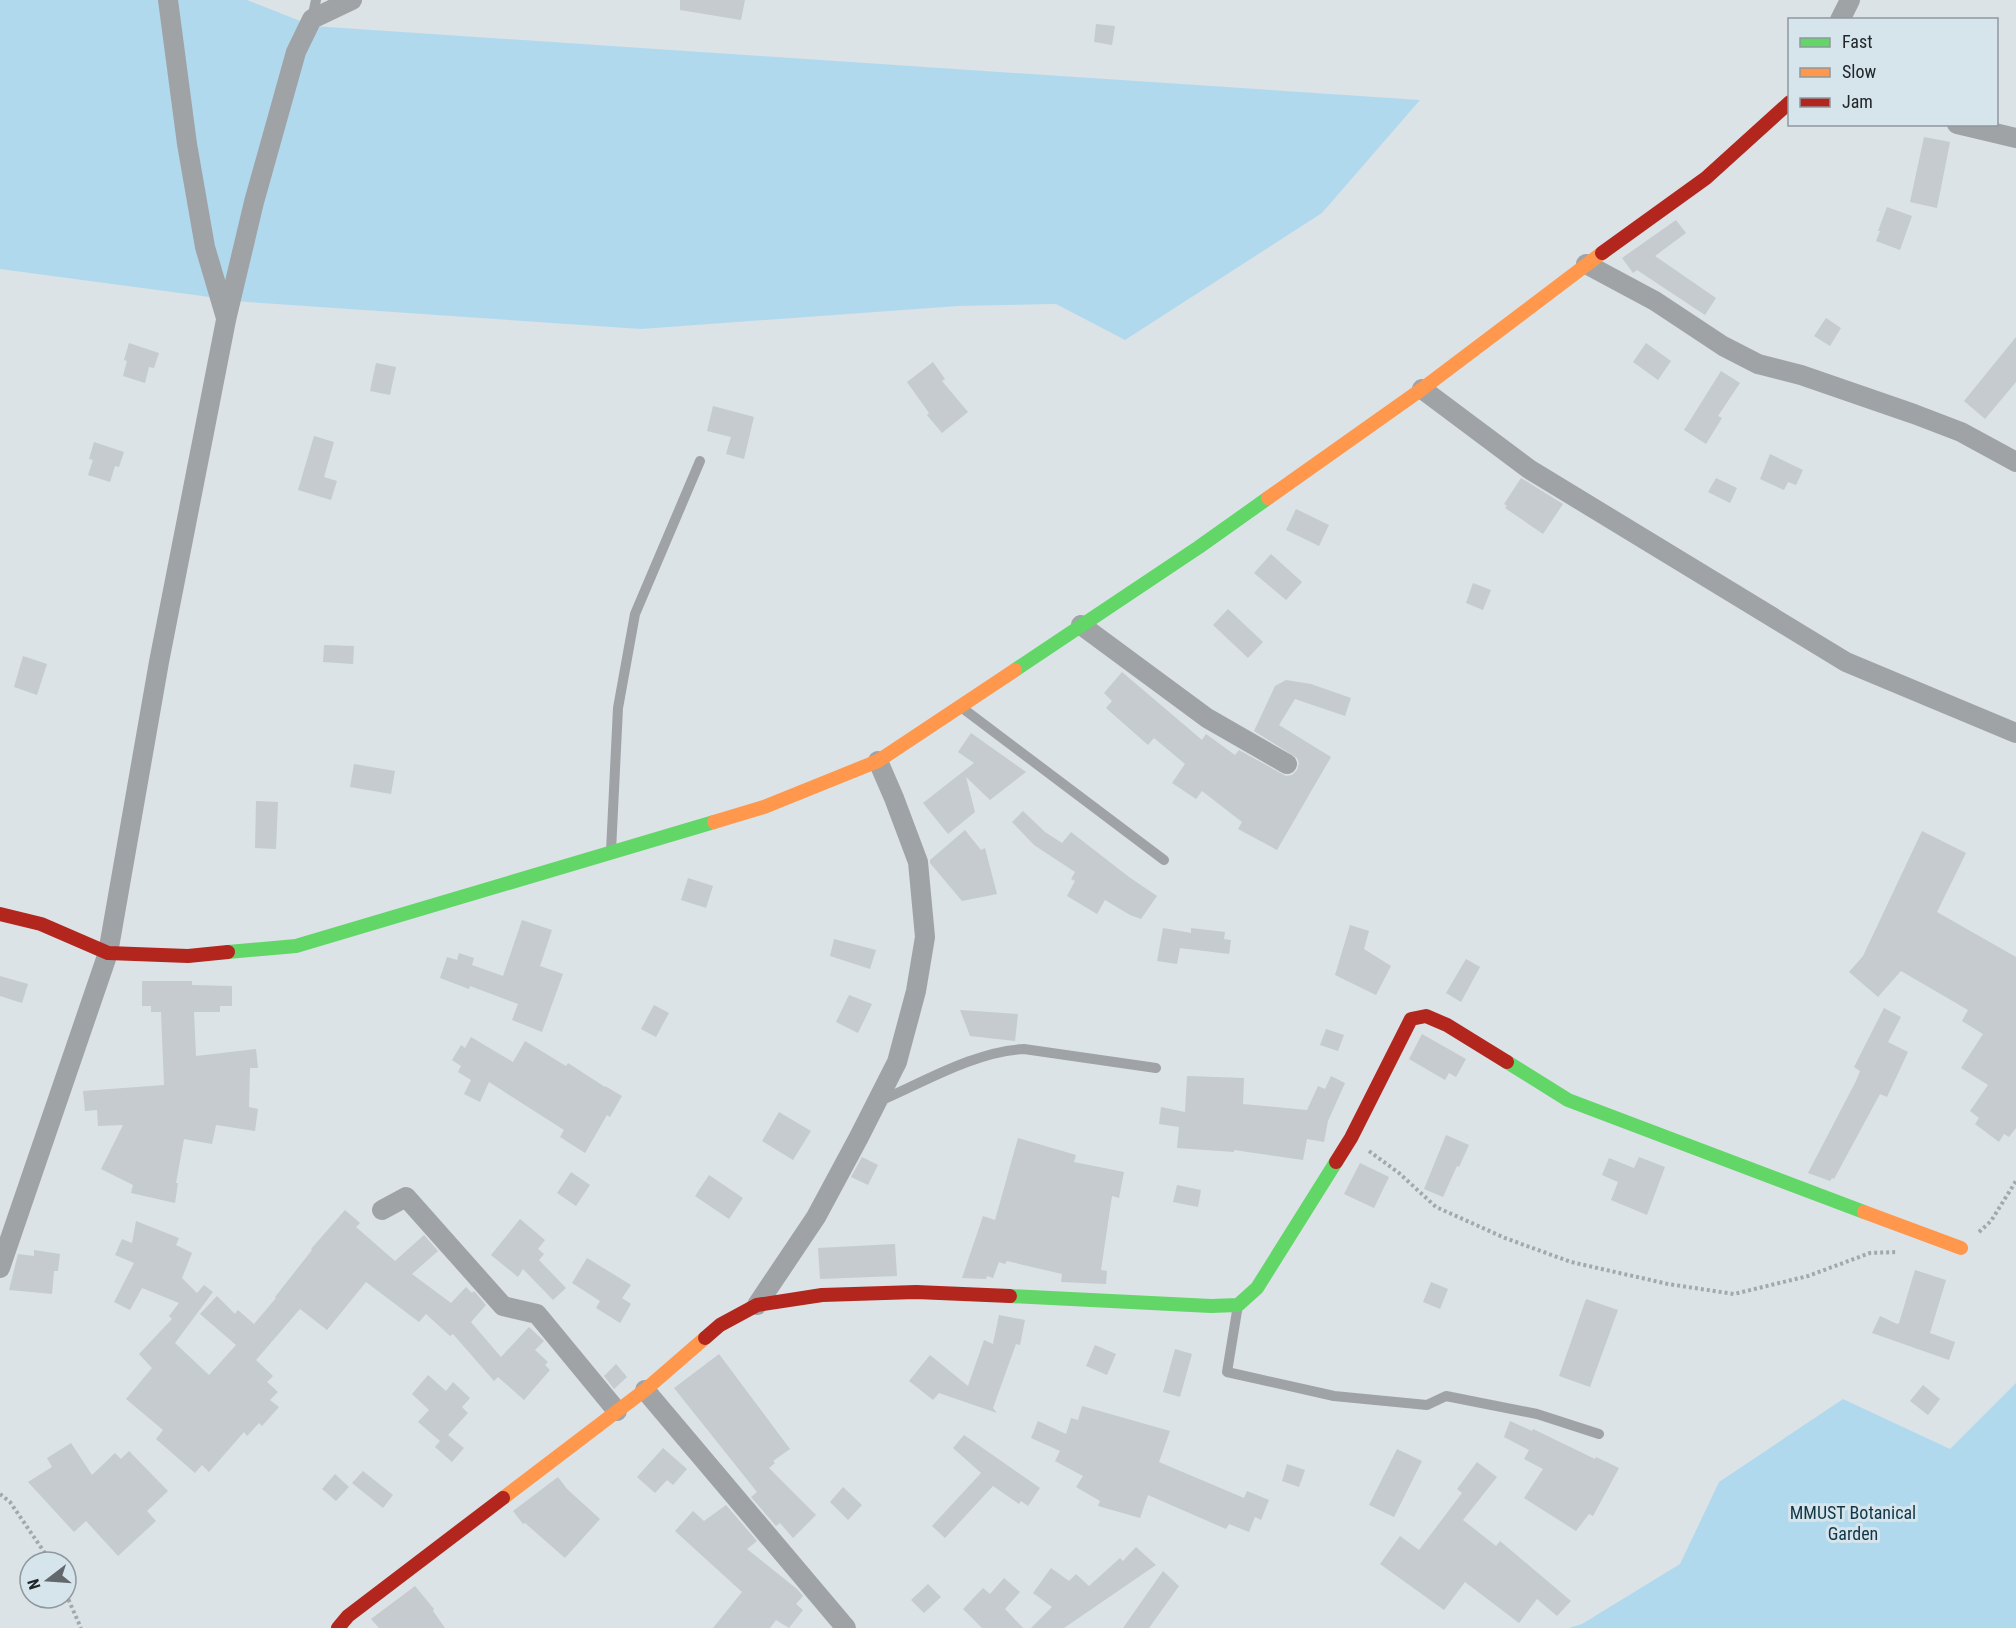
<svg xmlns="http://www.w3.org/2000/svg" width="2016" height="1628" viewBox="0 0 2016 1628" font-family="'Roboto Condensed',sans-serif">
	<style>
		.green { fill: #b1d9ee }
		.building { fill: #c5cbce }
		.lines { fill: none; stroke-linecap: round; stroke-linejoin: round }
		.path { stroke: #a4a8ab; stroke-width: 4; stroke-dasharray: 3 3; stroke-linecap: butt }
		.lane { stroke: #a0a3a6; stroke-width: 10 }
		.street { stroke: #a0a3a6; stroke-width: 20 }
		.fast { stroke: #63d668; stroke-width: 14 }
		.slow { stroke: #ff974d; stroke-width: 14 }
		.jam { stroke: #b3261e; stroke-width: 14 }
		.labels { text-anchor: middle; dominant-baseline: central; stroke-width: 6; stroke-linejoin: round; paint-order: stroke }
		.park-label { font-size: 18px; fill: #103647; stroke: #d6e4ec }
	</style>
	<rect width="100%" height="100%" fill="#dbe3e7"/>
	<path class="green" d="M 0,0 L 247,0 L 313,26 L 1420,100 L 1322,213 L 1125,340 L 1056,304 L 958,306 L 641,329 L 247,302 L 0,269 Z
		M 2016,1383 L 2016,1628 L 1569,1628 L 1582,1624 L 1680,1564 L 1719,1482 L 1843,1399 L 1950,1449 Z"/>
	<path class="building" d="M 680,0 L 745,0 L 741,20 L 680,10 Z
		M 1096,24 L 1115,26 L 1112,45 L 1094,42 Z
		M 1924,137 L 1950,142 L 1937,208 L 1910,202 Z
		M 1887,207 L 1912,216 L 1900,250 L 1876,241 L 1880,231 L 1878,231 Z
		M 1676,220 L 1686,233 L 1655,256 L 1716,298 L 1705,315 L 1637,270 L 1633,273 L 1622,258 Z
		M 1826,318 L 1841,328 L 1830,346 L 1814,336 Z
		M 2016,337 L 2016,382 L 1985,419 L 1964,401 Z
		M 129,343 L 159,353 L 154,368 L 149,367 L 145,383 L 123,376 L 127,361 L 124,360 Z
		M 1646,343 L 1671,361 L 1658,380 L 1633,362 Z
		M 933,362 L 945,379 L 942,381 L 968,412 L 942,433 L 927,415 L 929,413 L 907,382 Z
		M 376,363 L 396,367 L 390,395 L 370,391 Z
		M 1721,371 L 1740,383 L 1718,416 L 1722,418 L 1706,444 L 1684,430 Z
		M 713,406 L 754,417 L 744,459 L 726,454 L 731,437 L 707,431 Z
		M 314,436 L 334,442 L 324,477 L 337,481 L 331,500 L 298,490 Z
		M 94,442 L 124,452 L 119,467 L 115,466 L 110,482 L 88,475 L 93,460 L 89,459 Z
		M 1770,454 L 1803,470 L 1796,485 L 1788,482 L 1784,490 L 1760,479 Z
		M 1521,478 L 1563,504 L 1543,534 L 1505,508 L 1507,506 L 1504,504 Z
		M 1716,478 L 1737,488 L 1730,503 L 1708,492 Z
		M 1296,509 L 1329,525 L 1319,546 L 1286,530 Z
		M 1271,554 L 1302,582 L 1286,600 L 1254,573 Z
		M 1473,583 L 1491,590 L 1483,610 L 1466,603 Z
		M 1228,609 L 1263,642 L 1248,658 L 1213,625 Z
		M 324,645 L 354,646 L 353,664 L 323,662 Z
		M 23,656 L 47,664 L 37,695 L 14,687 Z
		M 1122,672 L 1202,740 L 1206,734 L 1235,755 L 1239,750 L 1286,776 L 1292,775 L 1297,770 L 1299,763 L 1297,758 L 1254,731 L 1275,686 L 1286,680 L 1311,684 L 1351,698 L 1345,716 L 1295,699 L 1279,725 L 1331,757 L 1277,850 L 1238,829 L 1242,822 L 1202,791 L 1196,799 L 1172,783 L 1185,764 L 1154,738 L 1148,745 L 1106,708 L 1112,701 L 1104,693 Z
		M 971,733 L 1026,772 L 990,800 L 966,777 L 975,812 L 948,834 L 923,803 L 974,763 L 958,752 Z
		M 354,764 L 395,771 L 391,794 L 350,787 Z
		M 256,801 L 278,802 L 276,849 L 255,848 Z
		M 1023,811 L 1045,832 L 1062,843 L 1071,832 L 1129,877 L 1157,896 L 1141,919 L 1130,915 L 1105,900 L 1097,914 L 1067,896 L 1075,881 L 1071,879 L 1075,872 L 1034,845 L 1012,822 Z
		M 965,830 L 981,850 L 985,848 L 997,894 L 962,901 L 930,863 L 930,860 Z
		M 1922,831 L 1966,853 L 1937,912 L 2016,957 L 2016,1128 L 2009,1137 L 2004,1134 L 1999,1142 L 1975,1124 L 1979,1118 L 1970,1111 L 1988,1085 L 1961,1068 L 1983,1034 L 1962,1021 L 1968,1010 L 1901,971 L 1878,997 L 1849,972 L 1863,956 Z
		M 688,878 L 713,886 L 706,908 L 681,900 Z
		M 522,920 L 552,930 L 540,966 L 563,974 L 542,1032 L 512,1020 L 518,1004 L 470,986 L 469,989 L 440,978 L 447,957 L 457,960 L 459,953 L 474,958 L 472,965 L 503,976 Z
		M 1350,925 L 1369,931 L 1364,949 L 1391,966 L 1376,995 L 1335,975 Z
		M 1163,928 L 1191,933 L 1191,928 L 1225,932 L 1224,939 L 1231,940 L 1229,954 L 1180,948 L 1177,964 L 1157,961 Z
		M 834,939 L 876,950 L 870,969 L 830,956 Z
		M 1466,959 L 1480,967 L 1461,1002 L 1446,993 Z
		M 0,976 L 28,984 L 22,1003 L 0,996 Z
		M 142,981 L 192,981 L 192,985 L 232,986 L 232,1006 L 220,1006 L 220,1012 L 194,1012 L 196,1056 L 256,1049 L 258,1068 L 250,1068 L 249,1107 L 258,1109 L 255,1131 L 216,1125 L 212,1144 L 184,1139 L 176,1183 L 178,1183 L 175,1203 L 131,1193 L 133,1185 L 101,1169 L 123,1125 L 98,1126 L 97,1110 L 85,1111 L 83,1091 L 164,1085 L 161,1012 L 151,1012 L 151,1006 L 142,1006 Z
		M 849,995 L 872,1004 L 858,1033 L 836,1022 Z
		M 654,1005 L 669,1013 L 656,1037 L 641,1029 Z
		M 1884,1008 L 1901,1017 L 1888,1042 L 1908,1052 L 1887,1097 L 1880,1094 L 1834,1179 L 1832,1178 L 1830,1181 L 1808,1173 L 1856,1081 L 1860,1071 L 1854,1067 Z
		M 960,1010 L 1018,1014 L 1015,1041 L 970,1036 Z
		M 1326,1029 L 1344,1035 L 1338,1051 L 1320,1045 Z
		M 1422,1034 L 1466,1059 L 1456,1077 L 1449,1073 L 1445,1080 L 1409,1059 Z
		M 471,1037 L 513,1062 L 525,1041 L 566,1066 L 568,1063 L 605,1087 L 605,1086 L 622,1096 L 610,1117 L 607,1115 L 585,1153 L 560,1137 L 564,1130 L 489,1082 L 480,1102 L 464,1094 L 471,1080 L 458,1072 L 461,1066 L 452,1060 L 461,1045 L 465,1048 Z
		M 1187,1076 L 1244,1078 L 1243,1104 L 1307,1110 L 1318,1086 L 1325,1089 L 1331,1076 L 1345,1083 L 1328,1121 L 1324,1142 L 1307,1139 L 1303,1160 L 1234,1150 L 1234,1152 L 1177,1148 L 1179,1127 L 1159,1124 L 1161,1107 L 1185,1112 Z
		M 779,1112 L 811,1131 L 793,1160 L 762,1141 Z
		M 1446,1135 L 1469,1145 L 1459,1167 L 1457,1166 L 1443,1197 L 1424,1189 Z
		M 1018,1138 L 1076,1155 L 1074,1162 L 1124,1172 L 1119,1198 L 1112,1196 L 1101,1270 L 1107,1271 L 1106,1284 L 1061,1282 L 1062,1274 L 1007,1261 L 1005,1264 L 999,1262 L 993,1278 L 987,1276 L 986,1279 L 962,1278 L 983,1216 L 995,1220 Z
		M 862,1157 L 878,1165 L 868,1185 L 851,1177 Z
		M 1639,1157 L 1665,1167 L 1647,1215 L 1611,1200 L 1618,1182 L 1602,1175 L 1609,1158 L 1634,1168 Z
		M 1360,1163 L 1389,1177 L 1374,1208 L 1344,1194 Z
		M 571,1172 L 590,1185 L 576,1206 L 557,1193 Z
		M 709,1175 L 743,1198 L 729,1219 L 695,1196 Z
		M 1177,1185 L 1201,1190 L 1198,1207 L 1173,1202 Z
		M 345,1210 L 360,1223 L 356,1227 L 395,1261 L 424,1235 L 438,1251 L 412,1274 L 451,1303 L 466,1287 L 472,1293 L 474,1291 L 486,1305 L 471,1322 L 501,1357 L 529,1327 L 544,1341 L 535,1350 L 548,1362 L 545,1365 L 550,1370 L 524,1400 L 498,1377 L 494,1381 L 453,1334 L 450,1336 L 426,1314 L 419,1322 L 366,1282 L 327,1330 L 300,1309 L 256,1360 L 273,1376 L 267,1382 L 278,1392 L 270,1400 L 279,1407 L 262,1426 L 259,1423 L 247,1436 L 244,1432 L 209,1472 L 202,1465 L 195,1473 L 156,1439 L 163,1430 L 126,1399 L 152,1368 L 139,1354 L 172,1319 L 169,1316 L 179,1303 L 142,1288 L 130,1310 L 114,1302 L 134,1263 L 115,1255 L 122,1239 L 132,1243 L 136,1221 L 179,1238 L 176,1245 L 192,1253 L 182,1278 L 197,1293 L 204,1285 L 213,1292 L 175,1343 L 209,1375 L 236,1345 L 200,1314 L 217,1296 L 235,1314 L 238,1310 L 254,1324 L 276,1298 L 275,1297 L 312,1250 L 311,1249 Z
		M 520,1219 L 545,1240 L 538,1249 L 544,1254 L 539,1260 L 566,1288 L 553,1300 L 523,1269 L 518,1277 L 491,1255 Z
		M 895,1244 L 897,1276 L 820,1279 L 818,1248 Z
		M 34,1250 L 60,1254 L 58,1271 L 54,1271 L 52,1294 L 9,1290 L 18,1254 L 34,1256 Z
		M 587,1258 L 631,1285 L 622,1298 L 631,1304 L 620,1323 L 596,1308 L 600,1301 L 572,1283 Z
		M 1915,1270 L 1946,1280 L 1930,1333 L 1955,1342 L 1949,1360 L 1872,1333 L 1880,1316 L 1897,1324 L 1899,1323 Z
		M 1431,1282 L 1448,1289 L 1440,1309 L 1423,1302 Z
		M 1586,1299 L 1618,1310 L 1590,1387 L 1559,1376 Z
		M 999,1315 L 1025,1320 L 1020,1345 L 1016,1344 L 993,1408 L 997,1413 L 939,1393 L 933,1400 L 909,1381 L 930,1355 L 968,1386 L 984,1340 L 993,1344 Z
		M 1095,1345 L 1116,1354 L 1107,1375 L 1086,1366 Z
		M 1175,1349 L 1192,1354 L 1180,1397 L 1163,1392 Z
		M 719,1354 L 790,1449 L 773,1461 L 775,1463 L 769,1468 L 816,1515 L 793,1538 L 780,1523 L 776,1526 L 751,1497 L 757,1492 L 674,1388 Z
		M 616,1364 L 627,1377 L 614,1389 L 604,1376 Z
		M 428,1375 L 446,1391 L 453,1382 L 470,1398 L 462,1407 L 468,1413 L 448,1435 L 464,1448 L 452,1462 L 435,1447 L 440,1441 L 418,1422 L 429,1410 L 412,1394 Z
		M 1923,1385 L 1940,1399 L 1928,1415 L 1910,1401 Z
		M 1082,1406 L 1170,1431 L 1159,1462 L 1244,1498 L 1247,1491 L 1269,1500 L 1261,1520 L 1255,1517 L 1249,1532 L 1229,1524 L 1226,1529 L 1148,1495 L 1140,1518 L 1098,1506 L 1100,1501 L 1076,1487 L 1083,1476 L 1055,1461 L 1060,1451 L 1031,1438 L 1038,1421 L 1066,1434 L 1071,1418 L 1078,1420 Z
		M 1510,1421 L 1532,1431 L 1533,1429 L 1595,1459 L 1596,1457 L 1619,1468 L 1593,1516 L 1589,1514 L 1576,1531 L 1524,1498 L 1543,1469 L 1524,1459 L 1529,1450 L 1504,1437 Z
		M 964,1435 L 1040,1488 L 1028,1506 L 1021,1501 L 1019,1504 L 993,1486 L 945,1538 L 932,1526 L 981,1473 L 953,1448 Z
		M 71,1443 L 92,1475 L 115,1453 L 121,1459 L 129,1451 L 168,1491 L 147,1511 L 156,1521 L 118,1556 L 86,1521 L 74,1532 L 28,1482 L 52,1467 L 47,1458 Z
		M 663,1448 L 687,1469 L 673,1485 L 667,1480 L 655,1493 L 637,1477 Z
		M 1397,1449 L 1422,1461 L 1394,1517 L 1369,1505 Z
		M 1477,1462 L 1497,1477 L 1463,1520 L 1496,1546 L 1500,1541 L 1571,1601 L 1557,1616 L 1537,1599 L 1519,1623 L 1465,1582 L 1444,1610 L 1380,1564 L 1400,1536 L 1419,1550 L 1462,1493 L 1457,1489 Z
		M 1287,1464 L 1305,1470 L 1299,1487 L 1282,1481 Z
		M 363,1471 L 393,1495 L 383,1508 L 352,1483 Z
		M 335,1474 L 349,1487 L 336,1501 L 322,1489 Z
		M 558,1477 L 567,1489 L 600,1519 L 565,1558 L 525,1523 L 523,1524 L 513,1511 Z
		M 843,1487 L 862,1505 L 848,1520 L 830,1502 Z
		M 726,1505 L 757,1541 L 747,1549 L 797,1589 L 803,1596 L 796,1604 L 803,1610 L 789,1628 L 776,1620 L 770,1628 L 713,1628 L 742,1592 L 675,1531 L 693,1511 L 704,1521 Z
		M 1136,1547 L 1156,1565 L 1064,1628 L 1031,1628 L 1052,1607 L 1033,1593 L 1051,1568 L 1069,1581 L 1076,1574 L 1089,1586 L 1120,1558 L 1123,1561 Z
		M 1163,1571 L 1179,1586 L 1149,1628 L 1123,1628 Z
		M 1004,1578 L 1020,1592 L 1005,1609 L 1023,1628 L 982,1628 L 963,1609 L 983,1588 L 990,1594 Z
		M 928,1584 L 941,1597 L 924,1613 L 911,1600 Z
		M 415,1586 L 434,1609 L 433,1611 L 445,1628 L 379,1628 L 371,1619 Z"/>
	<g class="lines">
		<path class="path" d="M 1369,1151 L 1399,1173 L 1436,1207 L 1505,1238 L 1571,1262 L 1668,1284 L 1734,1294 L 1808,1276 L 1870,1253 L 1897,1252
			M 1979,1232 L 1991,1221 L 2016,1181
			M 0,1494 L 10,1502 L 51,1562
			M 66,1594 L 81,1628"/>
		<path class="lane" d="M 312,19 L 316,0
			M 961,707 L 1164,860
			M 611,851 L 618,708 L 635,614 L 700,461
			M 880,1101 C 924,1082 976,1051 1024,1049 L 1156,1068
			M 1238,1305 L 1227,1372 L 1334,1396 L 1427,1405 L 1446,1396 L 1537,1414 L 1599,1434"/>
		<path class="street" d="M 168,0 L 187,144 L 205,247 L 226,318
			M 1840,20 L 1850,0
			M 1957,124 L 2016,138
			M 1586,264 L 1655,301 L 1723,346 L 1758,364 L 1801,375 L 1914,414 L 1961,432 L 2016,462
			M 1422,389 L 1529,469 L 1846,662 L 2016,733
			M 1081,625 L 1207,718 L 1287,764
			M 382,1210 L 406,1197 L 503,1306 L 537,1314 L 617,1411
			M 0,1268 L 108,953 L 159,662 L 226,320 L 254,202 L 296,52 L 312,19 L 352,0
			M 757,1305 L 816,1217 L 859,1137 L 897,1062 L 916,991 L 925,937 L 918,862 L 894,798 L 878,761
			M 645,1390 L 846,1628"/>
		<path class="fast" d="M 1015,670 L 1199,547 L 1268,498
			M 228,952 L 296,946 L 714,822
			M 1507,1062 L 1568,1100 L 1864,1212
			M 1010,1296 L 1211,1306 L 1238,1305 L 1257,1288 L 1336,1162"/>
		<path class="slow" d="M 1268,498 L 1422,389 L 1602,253
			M 714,822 L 764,807 L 878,761 L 1015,670
			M 1864,1212 L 1961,1248
			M 503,1498 L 645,1390 L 705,1338"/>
		<path class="jam" d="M 1602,253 L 1706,178 L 1790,102
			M 0,914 L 41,924 L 108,953 L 188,956 L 228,952
			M 1336,1162 L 1351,1138 L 1411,1019 L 1426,1016 L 1447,1025 L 1507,1062
			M 705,1338 L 720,1325 L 757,1305 L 822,1295 L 916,1292 L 1010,1296
			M 338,1628 L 348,1616 L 503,1498"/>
	</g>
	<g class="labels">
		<g class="park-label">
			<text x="1853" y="1512">MMUST Botanical<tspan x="1853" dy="21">Garden</tspan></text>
		</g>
	</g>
	<rect x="1788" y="18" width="210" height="108" fill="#d6e4ec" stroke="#8e989e" stroke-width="1.5"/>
	<rect x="1800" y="38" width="30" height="9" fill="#63d668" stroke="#8e989e" stroke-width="1.5"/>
	<text x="1842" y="48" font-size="18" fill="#212629">Fast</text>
	<rect x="1800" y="68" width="30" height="9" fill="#ff974d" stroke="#8e989e" stroke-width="1.5"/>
	<text x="1842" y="78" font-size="18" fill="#212629">Slow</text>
	<rect x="1800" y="98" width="30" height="9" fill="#b3261e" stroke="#8e989e" stroke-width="1.5"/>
	<text x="1842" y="108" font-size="18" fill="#212629">Jam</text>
	<g transform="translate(48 1580) rotate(253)"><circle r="28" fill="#d6e4ec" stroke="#8e989e" stroke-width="1.5"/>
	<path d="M0-4.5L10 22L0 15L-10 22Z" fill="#62686c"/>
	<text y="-9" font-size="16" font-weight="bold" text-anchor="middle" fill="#212629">N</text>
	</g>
</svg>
